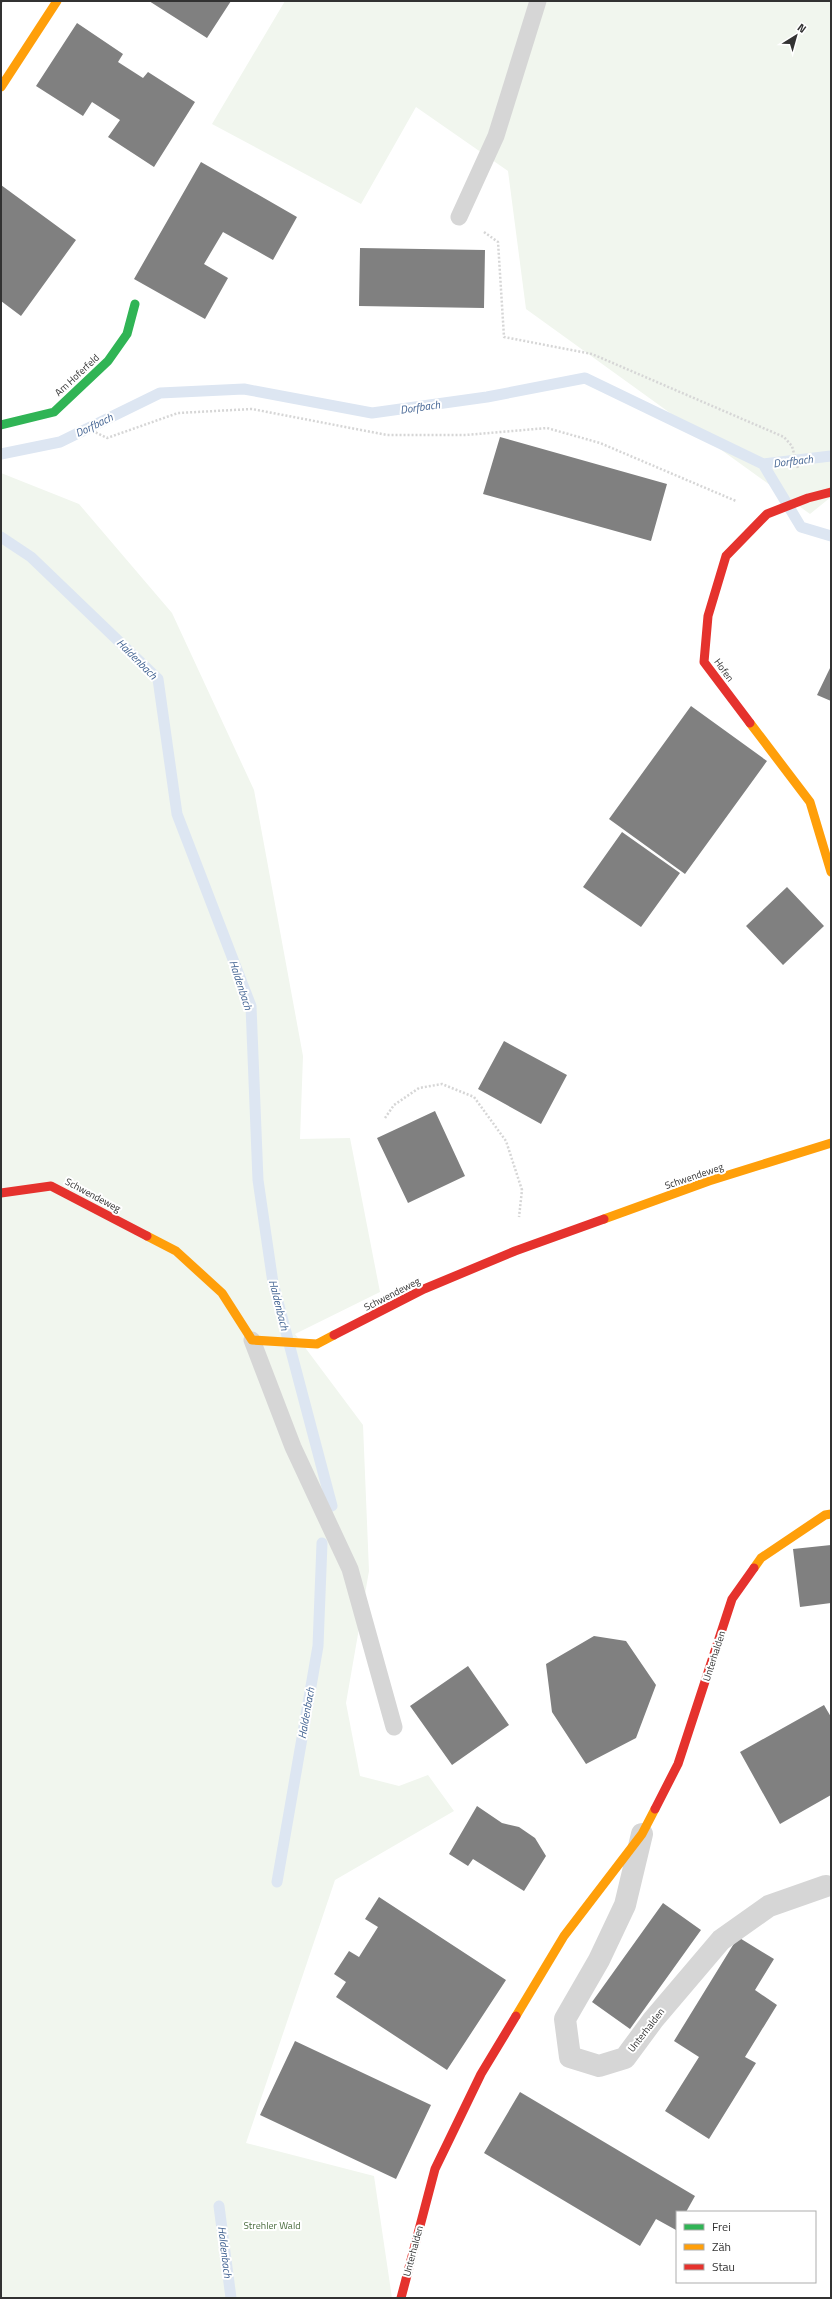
<svg xmlns="http://www.w3.org/2000/svg" width="832" height="2299" viewBox="0 0 832 2299" font-family="'Titillium Web',sans-serif">
	<style>
		.green { fill: #f1f6ee }
		.lines { fill: none; stroke-linecap: round; stroke-linejoin: round }
		.stream { stroke: #dde6f2; stroke-width: 11 }
		.building { fill: #808080 }
		.path { stroke: #d6d6d6; stroke-width: 2.5; stroke-dasharray: 2 2; stroke-linecap: butt }
		.lane { stroke: #d6d6d6; stroke-width: 17 }
		.street { stroke: #d6d6d6; stroke-width: 22 }
		.fast { stroke: #30b455; stroke-width: 9 }
		.slow { stroke: #ff9f0a; stroke-width: 9 }
		.jam { stroke: #e5322d; stroke-width: 9 }
		.labels { text-anchor: middle; dominant-baseline: central; stroke-width: 4; stroke-linejoin: round; paint-order: stroke }
		.street-label { font-size: 10px; fill: #323232; stroke: #fff }
		.park-label { font-size: 10px; fill: #4c6d40; stroke: #fff }
		.water-label { font-size: 11px; font-style: italic; fill: #426392; stroke: #fff }
	</style>
	<rect width="100%" height="100%" fill="#fff"/>
	<path class="green" d="M 285,1 L 831,1 L 831,497 L 810,514 L 526,309 L 508,171 L 416,107 L 361,204 L 212,124 Z
		M 1,473 L 79,504 L 172,613 L 254,790 L 303,1056 L 300,1139 L 350,1138 L 380,1292 L 295,1334 L 363,1425 L 369,1571 L 346,1703 L 360,1776 L 399,1786 L 428,1775 L 454,1811 L 335,1880 L 246,2143 L 374,2176 L 392,2298 L 1,2298 Z"/>
	<g class="lines">
		<path class="stream" d="M 1,454 L 60,442 L 160,393 L 244,389 L 372,413 L 487,397 L 585,378 L 763,464 L 831,456
			M 763,464 L 801,527 L 831,536
			M 1,537 L 31,557 L 158,679 L 177,814 L 251,1006 L 258,1180 L 273,1283 L 332,1506
			M 277,1882 L 318,1646 L 322,1543
			M 219,2206 L 231,2298"/>
	</g>
	<path class="building" d="M 149,1 L 231,1 L 207,38 Z
		M 77,23 L 123,54 L 118,62 L 143,78 L 148,72 L 195,102 L 154,167 L 108,137 L 120,120 L 92,102 L 83,116 L 36,86 Z
		M 201,162 L 297,217 L 273,260 L 223,232 L 204,264 L 228,278 L 205,319 L 134,279 Z
		M 1,185 L 76,240 L 21,316 L 1,301 Z
		M 360,248 L 485,250 L 484,308 L 359,306 Z
		M 500,437 L 667,484 L 651,541 L 483,494 Z
		M 831,666 L 831,701 L 817,695 Z
		M 691,706 L 767,761 L 685,874 L 609,819 Z
		M 622,832 L 680,873 L 641,927 L 583,887 Z
		M 787,887 L 824,926 L 783,965 L 746,926 Z
		M 504,1041 L 567,1075 L 541,1124 L 478,1089 Z
		M 435,1111 L 465,1176 L 408,1203 L 377,1138 Z
		M 831,1545 L 831,1603 L 800,1607 L 793,1549 Z
		M 594,1636 L 626,1641 L 656,1685 L 636,1738 L 586,1764 L 552,1712 L 546,1664 Z
		M 468,1666 L 509,1725 L 452,1765 L 410,1706 Z
		M 824,1705 L 831,1717 L 831,1795 L 780,1824 L 740,1752 Z
		M 477,1806 L 502,1823 L 519,1827 L 535,1838 L 546,1856 L 524,1891 L 473,1859 L 468,1866 L 449,1854 Z
		M 379,1897 L 506,1980 L 447,2070 L 336,1997 L 346,1982 L 334,1974 L 349,1951 L 359,1957 L 378,1927 L 365,1919 Z
		M 663,1903 L 701,1930 L 630,2029 L 592,2002 Z
		M 738,1937 L 774,1959 L 755,1990 L 777,2005 L 745,2057 L 756,2063 L 709,2139 L 665,2111 L 699,2057 L 674,2041 Z
		M 295,2041 L 431,2105 L 396,2179 L 260,2115 Z
		M 520,2092 L 695,2196 L 686,2212 L 677,2212 L 676,2230 L 656,2219 L 640,2246 L 484,2153 Z"/>
	<g class="lines">
		<path class="path" d="M 1,3 L 2,1
			M 484,232 L 498,242 L 504,337 L 592,354 L 784,437 L 792,446 L 798,469
			M 85,427 L 107,438 L 178,413 L 252,409 L 387,435 L 466,435 L 547,428 L 600,443 L 736,501
			M 385,1118 L 394,1105 L 419,1088 L 442,1084 L 474,1097 L 506,1141 L 522,1190 L 519,1217"/>
		<path class="lane" d="M 459,217 L 496,136 L 538,1
			M 252,1340 L 293,1447 L 350,1569 L 394,1727"/>
		<path class="street" d="M 642,1834 L 625,1905 L 599,1960 L 565,2019 L 570,2057 L 599,2066 L 625,2058 L 653,2020 L 721,1940 L 769,1906 L 826,1886"/>
		<path class="fast" d="M 1,425 L 54,412 L 108,361 L 127,334 L 135,304"/>
		<path class="slow" d="M 1,87 L 57,1
			M 750,723 L 810,802 L 831,872
			M 604,1219 L 709,1181 L 831,1143
			M 147,1236 L 176,1251 L 222,1293 L 252,1340 L 317,1344 L 334,1335
			M 754,1568 L 761,1558 L 825,1515 L 831,1514
			M 516,2016 L 564,1936 L 642,1834 L 655,1809"/>
		<path class="jam" d="M 750,723 L 704,662 L 708,616 L 726,556 L 767,514 L 808,498 L 831,492
			M 1,1193 L 51,1186 L 147,1236
			M 334,1335 L 424,1289 L 515,1251 L 604,1219
			M 655,1809 L 678,1764 L 732,1599 L 754,1568
			M 401,2298 L 435,2169 L 481,2074 L 516,2016"/>
	</g>
	<g class="labels">
		<g class="street-label">
			<text transform="translate(77 375) rotate(-43)">Am Hoferfeld</text>
			<text transform="translate(724 670) rotate(54)">Hofen</text>
			<text transform="translate(694 1176) rotate(-19)">Schwendeweg</text>
			<text transform="translate(93 1195) rotate(28)">Schwendeweg</text>
			<text transform="translate(392 1294) rotate(-27)">Schwendeweg</text>
			<text transform="translate(714 1656) rotate(-72)">Unterhalden</text>
			<text transform="translate(646 2030) rotate(-52)">Unterhalden</text>
			<text transform="translate(413 2251) rotate(-75)">Unterhalden</text>
		</g>
		<g class="park-label">
			<text x="272" y="2225">Strehler Wald</text>
		</g>
		<g class="water-label">
			<text transform="translate(420 407) rotate(-8)">Dorfbach</text>
			<text transform="translate(94 425) rotate(-26)">Dorfbach</text>
			<text transform="translate(793 461) rotate(-7)">Dorfbach</text>
			<text transform="translate(137 659) rotate(45)">Haldenbach</text>
			<text transform="translate(241 985) rotate(72)">Haldenbach</text>
			<text transform="translate(279 1305) rotate(76)">Haldenbach</text>
			<text transform="translate(306 1713) rotate(-80)">Haldenbach</text>
			<text transform="translate(225 2252) rotate(83)">Haldenbach</text>
		</g>
	</g>
	<rect width="832" height="2299" fill="none" stroke="#323232" stroke-width="4"/>
	<rect x="676" y="2211" width="140" height="72" fill="#ffffff" stroke="#adadad"/>
	<rect x="684" y="2224" width="20" height="6" fill="#30b455" stroke="#adadad"/>
	<text x="712" y="2231" font-size="12" fill="#323232">Frei</text>
	<rect x="684" y="2244" width="20" height="6" fill="#ff9f0a" stroke="#adadad"/>
	<text x="712" y="2251" font-size="12" fill="#323232">Zäh</text>
	<rect x="684" y="2264" width="20" height="6" fill="#e5322d" stroke="#adadad"/>
	<text x="712" y="2271" font-size="12" fill="#323232">Stau</text>
	<g transform="translate(796 36) rotate(37)" stroke="#ffffff" stroke-width="3" paint-order="stroke">
	<path d="M0-3L7 15L0 10L-7 15Z" fill="#323232"/>
	<text y="-6" font-size="11" font-weight="bold" text-anchor="middle" fill="#323232">N</text>
	</g>
</svg>
